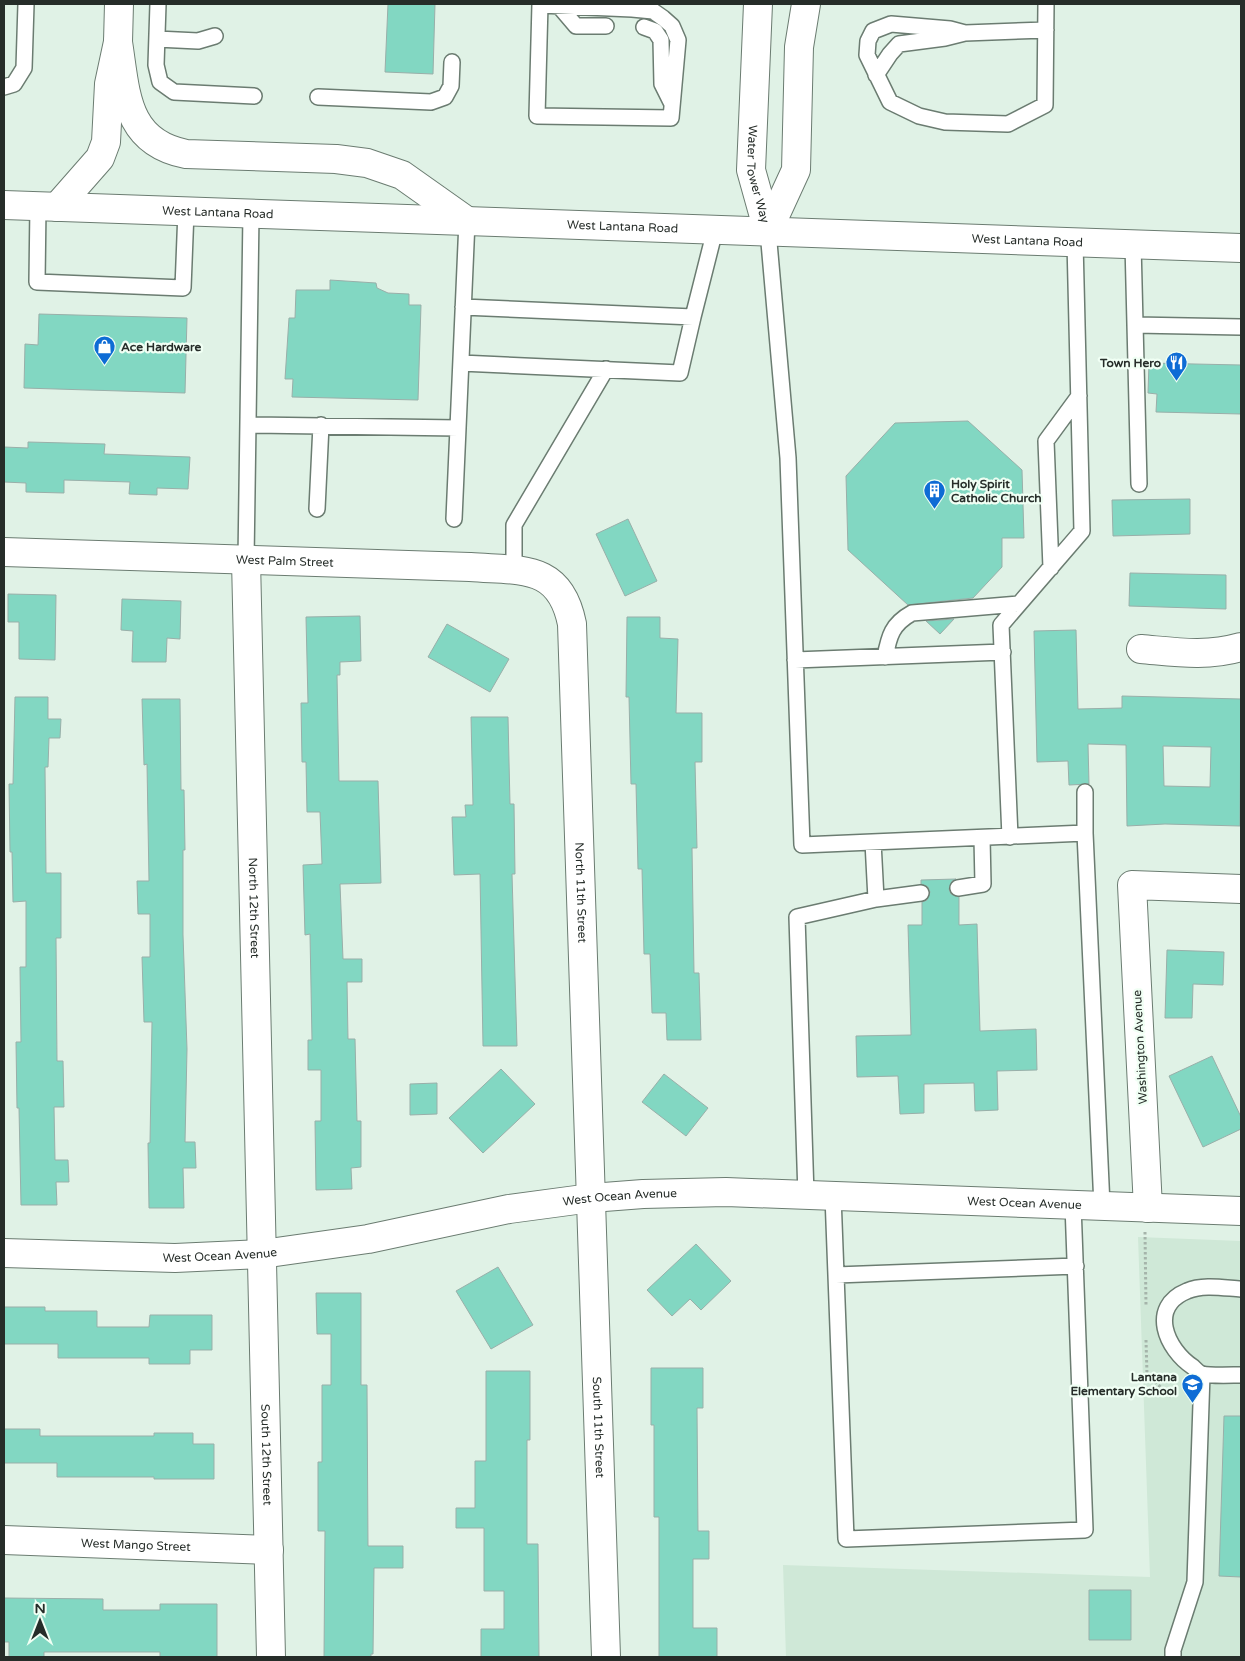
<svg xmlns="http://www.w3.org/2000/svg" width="1245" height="1661" viewBox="0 0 1245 1661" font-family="'Varela Round',sans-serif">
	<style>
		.built { fill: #cfe8d7 }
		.building { fill: #82d7c2; stroke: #99afa9; fill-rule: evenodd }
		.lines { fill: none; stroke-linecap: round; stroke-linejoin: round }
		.service-casing { stroke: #6b7c71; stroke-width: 18 }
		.minor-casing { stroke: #6b7c71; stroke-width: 30 }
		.tertiary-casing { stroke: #6b7c71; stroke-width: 30 }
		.primary-casing { stroke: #6b7c71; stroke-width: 30 }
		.path { stroke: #a5b4aa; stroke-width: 3; stroke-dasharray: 2.5 2.5; stroke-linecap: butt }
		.service { stroke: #fff; stroke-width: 15 }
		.minor { stroke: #fff; stroke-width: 28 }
		.tertiary { stroke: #fff; stroke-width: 28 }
		.primary { stroke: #fff; stroke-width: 28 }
		.labels { text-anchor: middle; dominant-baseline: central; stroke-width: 4.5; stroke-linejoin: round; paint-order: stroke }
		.street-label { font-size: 12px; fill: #262d29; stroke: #f0fff4 }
		.poi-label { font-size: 12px; font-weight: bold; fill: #262d29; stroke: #f0fff4; text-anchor: start }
	</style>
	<rect width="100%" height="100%" fill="#e0f2e6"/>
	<path class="built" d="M 1138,1237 L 1241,1241 L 1241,1657 L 786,1657 L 783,1565 L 1150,1577 Z"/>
	<path class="building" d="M 388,4 L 435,4 L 433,74 L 385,72 Z
		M 330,280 L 376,283 L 377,288 L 388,293 L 409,294 L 409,305 L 421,305 L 418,400 L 292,397 L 293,379 L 285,379 L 289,318 L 295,318 L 296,290 L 330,290 Z
		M 39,314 L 187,318 L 185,393 L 24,388 L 25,344 L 38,345 Z
		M 1149,363 L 1241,365 L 1241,414 L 1156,412 L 1157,394 L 1148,393 Z
		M 968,421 L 1022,470 L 1024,538 L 1002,538 L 1002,567 L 973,598 L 908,605 L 848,550 L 846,476 L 895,423 Z
		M 28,442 L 105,444 L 104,454 L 190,457 L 188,489 L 157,488 L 157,495 L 129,494 L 130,482 L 64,480 L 64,493 L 26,492 L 26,483 L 4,482 L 4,447 L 28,448 Z
		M 1190,499 L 1190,534 L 1113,536 L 1112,500 Z
		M 628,519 L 657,581 L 625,596 L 596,534 Z
		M 1130,573 L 1226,575 L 1226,609 L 1129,606 Z
		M 8,594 L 56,595 L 55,660 L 19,659 L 19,622 L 8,622 Z
		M 122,599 L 181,601 L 180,639 L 167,638 L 166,662 L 132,662 L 133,631 L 121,630 Z
		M 360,616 L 361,661 L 340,662 L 340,675 L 337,675 L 339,781 L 378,781 L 381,883 L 340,884 L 343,959 L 362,959 L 362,982 L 347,982 L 348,1039 L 355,1039 L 357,1121 L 361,1121 L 361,1167 L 351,1168 L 352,1189 L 316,1190 L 315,1121 L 321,1121 L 321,1070 L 308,1070 L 308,1040 L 312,1040 L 310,934 L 305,935 L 303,865 L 322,864 L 320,812 L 307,812 L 306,762 L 302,762 L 301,703 L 308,703 L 306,617 Z
		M 627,617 L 660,617 L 660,638 L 678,639 L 676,713 L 702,713 L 702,762 L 695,762 L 697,848 L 692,848 L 694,973 L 699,973 L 701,1040 L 667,1040 L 666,1013 L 652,1013 L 650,954 L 644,954 L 642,869 L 638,869 L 636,784 L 631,784 L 629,697 L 626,697 Z
		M 954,619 L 940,634 L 926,621 Z
		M 447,624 L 509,659 L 490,692 L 428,657 Z
		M 1076,630 L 1078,709 L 1122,708 L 1122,696 L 1241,699 L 1240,826 L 1165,824 L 1127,826 L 1126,745 L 1088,744 L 1089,784 L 1069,785 L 1068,761 L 1037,762 L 1034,631 ZM 1163,746 L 1211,747 L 1210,787 L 1164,786 Z
		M 15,697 L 48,697 L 48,719 L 61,719 L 60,738 L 49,738 L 48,767 L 45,767 L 46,873 L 61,873 L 61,938 L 56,938 L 57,1061 L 63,1061 L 64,1107 L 54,1107 L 55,1160 L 68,1160 L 69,1182 L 56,1182 L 57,1205 L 21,1205 L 19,1108 L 17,1108 L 16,1042 L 21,1042 L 20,967 L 26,967 L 26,901 L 13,902 L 12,852 L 10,852 L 9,784 L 13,784 Z
		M 142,699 L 180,699 L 181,790 L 184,790 L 185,850 L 183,850 L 183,935 L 187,1049 L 185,1142 L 195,1142 L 196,1168 L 183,1168 L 184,1208 L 149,1208 L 148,1143 L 150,1143 L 152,1022 L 144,1022 L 142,957 L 150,957 L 150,914 L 138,914 L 137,881 L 149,881 L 147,764 L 144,765 Z
		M 471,717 L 508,717 L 510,804 L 514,804 L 515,874 L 512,874 L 517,1046 L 483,1046 L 480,874 L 454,875 L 452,817 L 466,817 L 465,805 L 473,805 Z
		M 956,879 L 952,881 L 949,889 L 951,894 L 959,897 L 959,925 L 977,924 L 980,1031 L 1036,1029 L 1037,1070 L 997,1071 L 998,1110 L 975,1111 L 974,1083 L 924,1084 L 924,1113 L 900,1114 L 898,1076 L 857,1077 L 856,1036 L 911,1035 L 908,925 L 922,925 L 922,902 L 927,900 L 930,892 L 928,887 L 921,884 L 921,880 Z
		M 1167,950 L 1224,952 L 1223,985 L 1193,984 L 1192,1018 L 1165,1018 Z
		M 1212,1056 L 1241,1117 L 1241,1129 L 1203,1147 L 1169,1076 Z
		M 501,1069 L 535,1104 L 483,1153 L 449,1118 Z
		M 664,1074 L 708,1108 L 686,1136 L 642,1102 Z
		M 437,1083 L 437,1114 L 410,1115 L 410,1084 Z
		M 696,1244 L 731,1281 L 701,1310 L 690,1299 L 672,1316 L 647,1290 Z
		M 498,1267 L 533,1325 L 491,1349 L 456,1291 Z
		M 316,1293 L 361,1293 L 361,1385 L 367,1385 L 368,1546 L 403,1546 L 403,1568 L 374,1568 L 373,1654 L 371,1654 L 371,1657 L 324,1657 L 325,1531 L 318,1531 L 318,1462 L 322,1462 L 322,1385 L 331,1385 L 331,1334 L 317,1334 Z
		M 4,1307 L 45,1307 L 45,1311 L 97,1311 L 97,1327 L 149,1327 L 150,1315 L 212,1315 L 212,1350 L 190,1350 L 190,1364 L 149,1364 L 149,1358 L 58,1358 L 58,1344 L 4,1344 Z
		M 651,1368 L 703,1368 L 703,1408 L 697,1408 L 698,1531 L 709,1531 L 709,1559 L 693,1559 L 693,1628 L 717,1628 L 717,1657 L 659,1657 L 659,1517 L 654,1517 L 654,1425 L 651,1425 Z
		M 486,1371 L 530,1371 L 530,1440 L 527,1440 L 527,1544 L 538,1544 L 539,1657 L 481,1657 L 481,1629 L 504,1629 L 504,1591 L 484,1591 L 484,1528 L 456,1528 L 456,1508 L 475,1508 L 475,1461 L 486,1461 Z
		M 1224,1416 L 1241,1416 L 1241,1577 L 1219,1576 Z
		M 4,1429 L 40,1429 L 40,1436 L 154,1436 L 154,1433 L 193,1433 L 193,1444 L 214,1444 L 214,1479 L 154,1479 L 154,1477 L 57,1477 L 57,1463 L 4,1463 Z
		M 1089,1590 L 1131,1590 L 1131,1640 L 1089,1640 Z
		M 4,1598 L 103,1599 L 103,1610 L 160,1610 L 160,1604 L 217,1604 L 217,1657 L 160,1657 L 160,1652 L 44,1652 L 44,1657 L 9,1657 L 9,1642 L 4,1642 Z"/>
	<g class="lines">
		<defs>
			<path id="service" d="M 158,4 L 156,65 L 160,82 L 174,92 L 254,96
				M 540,5 L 632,9 L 653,11 L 663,18 L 672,26 L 678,40 L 671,118 L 537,116 L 540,4
				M 559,6 L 576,26 L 606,26
				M 644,27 L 655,31 L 661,40 L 662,84 L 672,104
				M 965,33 L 950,29 L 891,24 L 873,31 L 868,41 L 867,55 L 890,102 L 919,116 L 945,122 L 1008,124 L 1045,105 L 1046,4
				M 157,39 L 198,41 L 215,36
				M 876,75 L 890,54 L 899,44 L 945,38 L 965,33 L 1046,30
				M 4,87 L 14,84 L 24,68 L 26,4
				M 318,97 L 431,102 L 445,97 L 451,86 L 452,62
				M 38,206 L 37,282 L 183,288 L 186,211
				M 768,231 L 788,458 L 802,845 L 1085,833 L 1102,1206
				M 1133,244 L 1139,484
				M 463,307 L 693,317 L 715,230
				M 1135,325 L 1241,327
				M 461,363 L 680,373 L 693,317
				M 248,425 L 458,428 L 467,221
				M 317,509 L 321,425
				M 454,519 L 458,428
				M 246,560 L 251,214
				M 1051,568 L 1046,441 L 1079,396
				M 514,570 L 514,525 L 606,369
				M 885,657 C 889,636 892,624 912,613 L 1019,604
				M 795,660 L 1003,652
				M 1085,792 L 1085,833
				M 1010,837 L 1001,625 L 1082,531 L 1075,242
				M 958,888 L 983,884 L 982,838
				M 876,899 L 921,893
				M 806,1195 L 797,917 L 876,899 L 873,842
				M 833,1196 L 846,1539 L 1085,1530 L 1073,1205
				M 836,1275 L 1076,1266
				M 1241,1289 C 1224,1288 1203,1284 1187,1291 C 1148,1307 1166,1349 1193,1367 C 1195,1369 1199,1373 1202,1374 C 1210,1376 1232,1375 1241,1375
				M 1173,1657 L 1173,1650 L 1195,1582 L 1202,1374"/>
			<g id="minor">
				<path id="s1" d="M 758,4 L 751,170 L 768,231"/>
				<path d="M 57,207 L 100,158 L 106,142 L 109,84 L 118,42 L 119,4"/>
				<path d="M 768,231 L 796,170 L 799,47 L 806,4"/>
				<path id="s2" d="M 4,552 L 470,567 C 520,571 560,563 572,624 L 606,1657"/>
				<path id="s3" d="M 246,560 L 271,1657"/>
				<path d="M 1141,649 C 1176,652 1206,657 1241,647"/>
				<path d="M 1148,1208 L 1132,885 L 1241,889"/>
				<path id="s4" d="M 4,1540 L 269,1550"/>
			</g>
			<g id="tertiary">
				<path id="s5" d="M 4,1253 L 175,1258 L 262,1254 L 368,1239 L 509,1209 L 591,1198 L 643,1194 L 726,1192 L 1241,1211"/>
			</g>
			<g id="primary">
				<path d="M 118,42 C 126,93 125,142 186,154 L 336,159 L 367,163 L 402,175 L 467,221"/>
				<path id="s6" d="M 4,205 L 1241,248"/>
			</g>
		</defs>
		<use href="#service" class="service-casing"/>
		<use href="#minor" class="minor-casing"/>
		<use href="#tertiary" class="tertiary-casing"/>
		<use href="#primary" class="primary-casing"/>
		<path class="path" d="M 1145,1232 L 1146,1306
			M 1146,1340 L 1147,1374 L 1172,1398"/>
		<use href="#service" class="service"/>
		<use href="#minor" class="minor"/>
		<use href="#tertiary" class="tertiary"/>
		<use href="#primary" class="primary"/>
	</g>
	<defs>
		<symbol id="shop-pin" viewBox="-11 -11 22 30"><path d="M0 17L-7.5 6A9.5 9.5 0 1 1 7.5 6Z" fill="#0e6cd5" stroke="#f0fff4"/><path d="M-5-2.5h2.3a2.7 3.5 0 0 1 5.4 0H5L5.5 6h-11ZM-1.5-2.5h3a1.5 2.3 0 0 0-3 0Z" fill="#fff"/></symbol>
		<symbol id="restaurant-pin" viewBox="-11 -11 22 30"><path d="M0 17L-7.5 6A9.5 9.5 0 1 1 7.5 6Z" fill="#0e6cd5" stroke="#f0fff4"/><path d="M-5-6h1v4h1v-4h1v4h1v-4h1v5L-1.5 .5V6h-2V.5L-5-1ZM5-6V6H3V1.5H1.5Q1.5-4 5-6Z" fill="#fff"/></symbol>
		<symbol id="building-pin" viewBox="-11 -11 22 30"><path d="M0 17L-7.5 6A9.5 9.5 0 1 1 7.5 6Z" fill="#0e6cd5" stroke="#f0fff4"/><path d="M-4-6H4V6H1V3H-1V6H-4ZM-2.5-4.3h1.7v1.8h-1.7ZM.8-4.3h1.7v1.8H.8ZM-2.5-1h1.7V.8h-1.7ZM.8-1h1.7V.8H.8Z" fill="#fff"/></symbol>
		<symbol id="school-pin" viewBox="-11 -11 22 30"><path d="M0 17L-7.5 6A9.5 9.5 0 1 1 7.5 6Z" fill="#0e6cd5" stroke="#f0fff4"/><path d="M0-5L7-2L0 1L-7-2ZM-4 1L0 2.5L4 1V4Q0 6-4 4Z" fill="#fff"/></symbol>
	</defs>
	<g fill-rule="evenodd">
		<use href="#shop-pin" x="92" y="334" width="25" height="34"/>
		<use href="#restaurant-pin" x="1164" y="350" width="25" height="34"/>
		<use href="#building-pin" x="922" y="478" width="25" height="34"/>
		<use href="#school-pin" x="1180" y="1372" width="25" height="34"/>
	</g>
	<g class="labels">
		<g class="street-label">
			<text stroke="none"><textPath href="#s1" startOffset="171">Water Tower Way</textPath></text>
			<text stroke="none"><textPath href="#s6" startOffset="214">West Lantana Road</textPath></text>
			<text stroke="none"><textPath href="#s6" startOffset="619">West Lantana Road</textPath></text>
			<text stroke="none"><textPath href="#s6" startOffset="1024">West Lantana Road</textPath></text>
			<text stroke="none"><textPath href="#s2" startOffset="281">West Palm Street</textPath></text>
			<text stroke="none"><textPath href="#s2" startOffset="866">North 11th Street</textPath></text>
			<text stroke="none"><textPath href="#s3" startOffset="348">North 12th Street</textPath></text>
			<text transform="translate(1140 1047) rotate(-93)">Washington Avenue</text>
			<text stroke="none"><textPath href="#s5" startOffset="621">West Ocean Avenue</textPath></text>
			<text stroke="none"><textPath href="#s5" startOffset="1026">West Ocean Avenue</textPath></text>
			<text stroke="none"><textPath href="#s5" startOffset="216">West Ocean Avenue</textPath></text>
			<text stroke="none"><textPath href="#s2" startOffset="1401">South 11th Street</textPath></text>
			<text stroke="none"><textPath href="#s3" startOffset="895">South 12th Street</textPath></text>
			<text stroke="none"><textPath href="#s4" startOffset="132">West Mango Street</textPath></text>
		</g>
		<g class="poi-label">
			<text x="121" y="347">Ace Hardware</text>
			<text x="1161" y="363" text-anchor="end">Town Hero</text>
			<text x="951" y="484">Holy Spirit<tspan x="951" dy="14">Catholic Church</tspan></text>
			<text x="1177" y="1377" text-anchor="end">Lantana<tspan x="1177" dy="14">Elementary School</tspan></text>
		</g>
	</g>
	<rect width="1245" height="1661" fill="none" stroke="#262d29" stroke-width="10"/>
	<g transform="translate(40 1621)" stroke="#f0fff4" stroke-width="4" paint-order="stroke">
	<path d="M0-4L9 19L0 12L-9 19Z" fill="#262d29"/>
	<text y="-8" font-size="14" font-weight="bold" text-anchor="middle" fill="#262d29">N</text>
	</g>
</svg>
